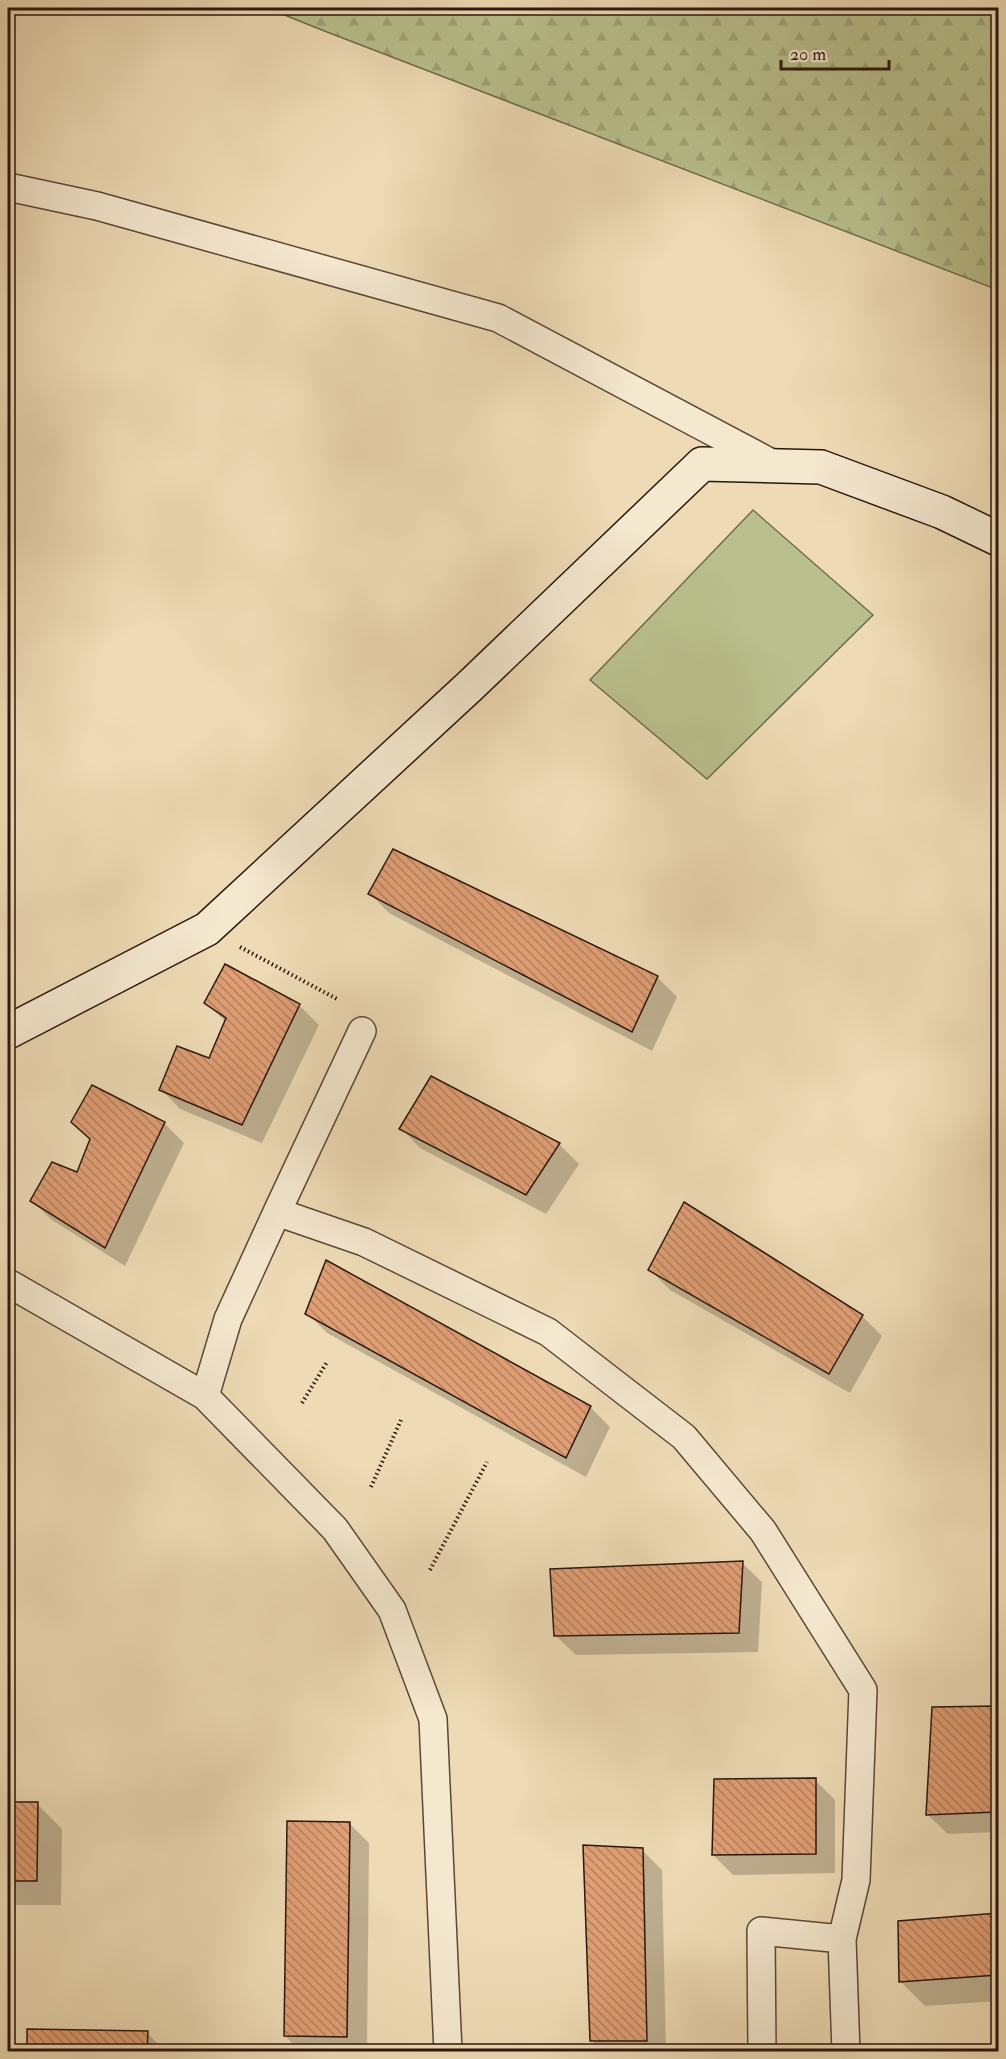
<svg xmlns="http://www.w3.org/2000/svg" width="1006" height="2059" viewBox="0 0 1006 2059" font-family="'IM FELL Double Pica',serif">
	<style>
		.forest { fill: url(#forest-firs); stroke: #726c4e; stroke-width: 1.5 }
		.garden { fill: #b9c08d; stroke: #726c4e; stroke-width: 1.5 }
		.shadow { fill: #0003 }
		.building { fill: url(#building-back-hatch); stroke: #2c170e; stroke-width: 1.5 }
		.lines { fill: none; stroke-linecap: round; stroke-linejoin: round }
		.street-casing { stroke: #5c4838; stroke-width: 30 }
		.secondary-casing { stroke: #2c170e; stroke-width: 36 }
		.path { stroke: #2c170e; stroke-width: 4; stroke-dasharray: 1.5 3; stroke-linecap: butt }
		.street { stroke: #f4e8cf; stroke-width: 27 }
		.secondary { stroke: #f4e8cf; stroke-width: 33 }
	</style>
	<defs>
		<pattern id="forest-firs" width="22" height="20" patternUnits="userSpaceOnUse" patternTransform="scale(1.5)"><rect width="22" height="20" fill="#b9c08d"/><path d="M5 1l3.5 6h-7zM16 11l3.5 6h-7z" fill="#9fa478"/></pattern>
		<pattern id="building-back-hatch" width="6" height="6" patternUnits="userSpaceOnUse" patternTransform="scale(1.5)"><rect width="6" height="6" fill="#df9e74"/><path d="M-1 5l2 2M0 0l6 6M5-1l2 2" fill="none" stroke="#b5805e"/></pattern>
	</defs>
	<rect width="100%" height="100%" fill="#eedbb5"/>
	<filter id="stains"><feTurbulence type="fractalNoise" baseFrequency=".00333" numOctaves="4"/><feColorMatrix values="0 0 0 0 .2 0 0 0 0 .09 0 0 0 0 .02 0 0 0 .5 -.17"/></filter>
	<radialGradient id="worn" r=".72"><stop offset=".6" stop-color="#630" stop-opacity="0"/><stop offset="1" stop-color="#630" stop-opacity=".3"/></radialGradient>
	<path class="forest" d="M 267,8 L 998,8 L 998,290 L 327,32 Z"/>
	<path class="garden" d="M 753,510 L 873,615 L 707,779 L 590,680 Z"/>
	<path class="shadow" d="M 370,894 L 657,977 L 677,997 L 652,1051 L 389,913 Z
		M 206,1003 L 299,1005 L 319,1025 L 262,1143 L 180,1109 L 161,1089 L 210,1060 L 226,1022 Z
		M 73,1122 L 164,1123 L 184,1143 L 125,1266 L 52,1220 L 32,1201 L 78,1174 L 91,1140 Z
		M 401,1128 L 559,1144 L 579,1164 L 546,1214 L 420,1148 Z
		M 650,1270 L 862,1316 L 882,1336 L 850,1393 L 670,1290 Z
		M 307,1313 L 590,1407 L 610,1427 L 586,1477 L 327,1333 Z
		M 742,1563 L 762,1582 L 758,1652 L 576,1655 L 556,1636 Z
		M 995,1708 L 998,1711 L 998,1832 L 948,1834 L 928,1815 Z
		M 815,1780 L 835,1800 L 835,1873 L 733,1875 L 713,1855 Z
		M 8,1804 L 37,1804 L 62,1829 L 61,1905 L 8,1905 Z
		M 350,1824 L 369,1843 L 367,2052 L 301,2052 L 285,2036 Z
		M 642,1850 L 662,1870 L 666,2052 L 603,2052 L 591,2040 Z
		M 998,1915 L 998,2001 L 925,2006 L 900,1981 L 899,1922 Z
		M 147,2033 L 166,2052 L 28,2052 Z"/>
	<path class="building" d="M 393,849 L 658,976 L 632,1032 L 368,894 Z
		M 225,964 L 300,1004 L 242,1125 L 159,1090 L 177,1046 L 209,1058 L 226,1018 L 204,1003 Z
		M 431,1076 L 560,1143 L 526,1195 L 399,1129 Z
		M 92,1085 L 165,1122 L 105,1248 L 30,1201 L 52,1162 L 77,1172 L 90,1139 L 71,1122 Z
		M 684,1202 L 863,1315 L 829,1374 L 648,1270 Z
		M 326,1260 L 591,1406 L 566,1458 L 305,1314 Z
		M 743,1561 L 739,1633 L 554,1636 L 550,1569 Z
		M 996,1706 L 996,1812 L 926,1815 L 932,1707 Z
		M 816,1778 L 816,1854 L 712,1855 L 714,1779 Z
		M 8,1802 L 38,1802 L 37,1881 L 8,1881 Z
		M 287,1821 L 350,1822 L 347,2037 L 284,2036 Z
		M 583,1845 L 643,1848 L 647,2041 L 590,2041 Z
		M 998,1913 L 998,1975 L 899,1982 L 898,1921 Z
		M 27,2029 L 148,2031 L 147,2052 L 27,2052 Z"/>
	<g class="lines">
		<defs>
			<path id="street" d="M 8,187 L 97,206 L 498,318 L 777,466
				M 277,1212 L 362,1031
				M 8,1283 L 205,1396 L 335,1529 L 392,1610 L 433,1719 L 448,2052
				M 205,1396 L 228,1319 L 277,1212 L 364,1242 L 548,1332 L 684,1437 L 763,1531 L 863,1690 L 856,1880 L 842,1939 L 846,2052
				M 762,2052 L 761,1931 L 842,1939"/>
			<path id="secondary" d="M 8,1032 L 207,929 L 470,686 L 702,464 L 821,467 L 942,512 L 998,539"/>
		</defs>
		<use href="#street" class="street-casing"/>
		<use href="#secondary" class="secondary-casing"/>
		<path class="path" d="M 240,947 L 337,999
			M 302,1403 L 327,1362
			M 371,1487 L 401,1420
			M 430,1570 L 487,1462"/>
		<use href="#street" class="street"/>
		<use href="#secondary" class="secondary"/>
	</g>
	<rect width="1006" height="2059" fill="none" stroke="#eedbb5" stroke-width="30"/>
	<rect x="9" y="9" width="988" height="2041" fill="none" stroke="#2c170e" stroke-width="3"/>
	<rect x="15" y="15" width="976" height="2029" fill="none" stroke="#2c170e" stroke-width="1.5"/>
	<path d="M781 60v9h108v-9" fill="none" stroke="#2c170e" stroke-width="3"/>
	<text x="790" y="60" font-size="18" fill="#2c170e" stroke="#f4e8cf" stroke-width="4.5" paint-order="stroke">20 m</text>
	<rect width="100%" height="100%" filter="url(#stains)"/>
	<rect width="100%" height="100%" fill="url(#worn)"/>
</svg>
